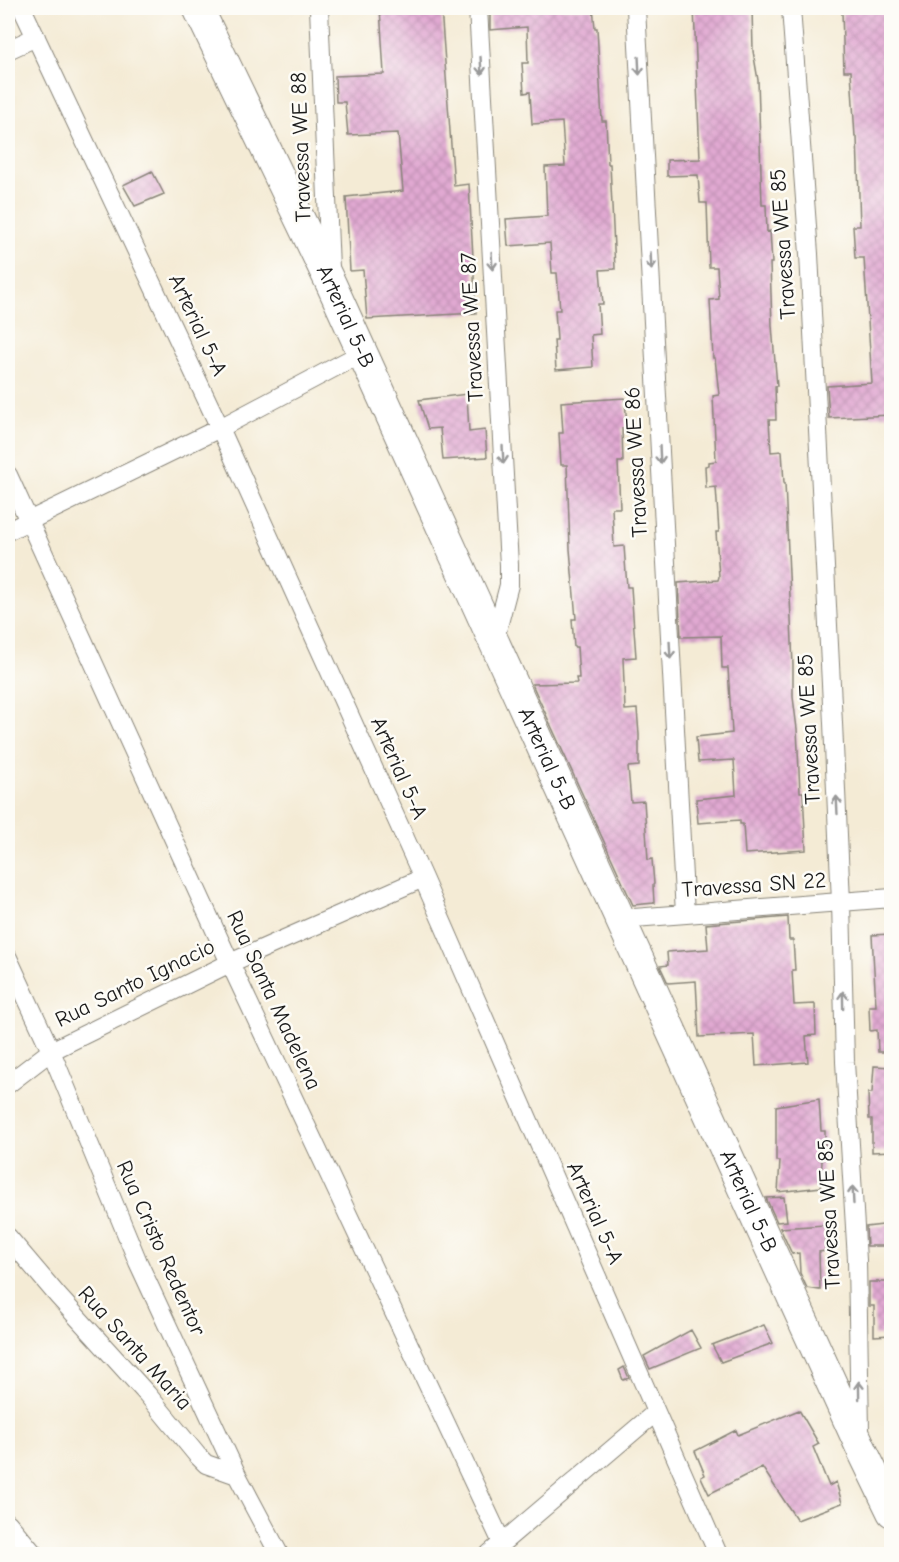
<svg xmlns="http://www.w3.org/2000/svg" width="899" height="1562" viewBox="0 0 899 1562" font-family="'Comic Neue',sans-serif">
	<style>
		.building { fill: url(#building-cross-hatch) }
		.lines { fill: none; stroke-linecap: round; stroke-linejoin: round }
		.minor-casing { stroke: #888478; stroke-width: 20 }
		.primary-casing { stroke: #888478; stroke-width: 32 }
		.minor { stroke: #fff; stroke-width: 18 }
		.primary { stroke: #fff; stroke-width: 30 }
		.oneway { stroke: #999 }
		.labels { text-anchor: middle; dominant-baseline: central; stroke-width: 5; stroke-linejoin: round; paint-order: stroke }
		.street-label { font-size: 22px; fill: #1c1c1c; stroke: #fdfcf7 }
	</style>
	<defs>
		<pattern id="building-cross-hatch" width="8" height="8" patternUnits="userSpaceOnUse" patternTransform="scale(1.5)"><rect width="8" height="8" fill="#e1a9d2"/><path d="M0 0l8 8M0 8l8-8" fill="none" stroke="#c091b4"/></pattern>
	</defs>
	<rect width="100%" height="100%" fill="#fdfcf7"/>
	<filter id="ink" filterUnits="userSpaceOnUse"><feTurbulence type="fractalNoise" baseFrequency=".0167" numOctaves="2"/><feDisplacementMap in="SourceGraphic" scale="12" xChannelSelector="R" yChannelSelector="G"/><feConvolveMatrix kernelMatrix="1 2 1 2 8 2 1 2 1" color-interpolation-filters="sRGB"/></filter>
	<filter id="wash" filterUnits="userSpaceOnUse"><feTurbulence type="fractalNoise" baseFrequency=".008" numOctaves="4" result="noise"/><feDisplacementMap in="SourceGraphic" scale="24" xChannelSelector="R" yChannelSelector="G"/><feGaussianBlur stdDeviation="1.35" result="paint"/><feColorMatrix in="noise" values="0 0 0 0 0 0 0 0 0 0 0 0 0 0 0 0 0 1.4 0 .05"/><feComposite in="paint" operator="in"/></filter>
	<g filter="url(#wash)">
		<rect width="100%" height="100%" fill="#f4ebd5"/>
		<g id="blocks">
			<path class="building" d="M 380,8 L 441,8 L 454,186 L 469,184 L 476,313 L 367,319 L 363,270 L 350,271 L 346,197 L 403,191 L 398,133 L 348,135 L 345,102 L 336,102 L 335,76 L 384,74 Z
				M 490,8 L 593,8 L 595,28 L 597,28 L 602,121 L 606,121 L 608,164 L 610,164 L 615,269 L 600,270 L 603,304 L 598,304 L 600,334 L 591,335 L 593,367 L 556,370 L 554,340 L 557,340 L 555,310 L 560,310 L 557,273 L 552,273 L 550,243 L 508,246 L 506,219 L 547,216 L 545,167 L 565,166 L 562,122 L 532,124 L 530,92 L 524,93 L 522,63 L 528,63 L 527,27 L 490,30 Z
				M 694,8 L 752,8 L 753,51 L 758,80 L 762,205 L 766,205 L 767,232 L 770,231 L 772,263 L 770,263 L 772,326 L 777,386 L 775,386 L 776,420 L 769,420 L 771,452 L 782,451 L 784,483 L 785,483 L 793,665 L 793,697 L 797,729 L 800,792 L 803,792 L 806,850 L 745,854 L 743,824 L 740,824 L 740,820 L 698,823 L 696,799 L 736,795 L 734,760 L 698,762 L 696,737 L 732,733 L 728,668 L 722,668 L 721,636 L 681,637 L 678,583 L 718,580 L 719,577 L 716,532 L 719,532 L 716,487 L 706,488 L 705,466 L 709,465 L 709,462 L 716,461 L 713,396 L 719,395 L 715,358 L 713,358 L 710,300 L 719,299 L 717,267 L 709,267 L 707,203 L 700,203 L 698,175 L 667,176 L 667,160 L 700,159 Z
				M 846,8 L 891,8 L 891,415 L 829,418 L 827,386 L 872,383 L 864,258 L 855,258 L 853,226 L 860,226 L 857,137 L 855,137 L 851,71 L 844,71 L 842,12 L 846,12 Z
				M 152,171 L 164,194 L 135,206 L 123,185 Z
				M 467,394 L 469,432 L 485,430 L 487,457 L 443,460 L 440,428 L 428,429 L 419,400 Z
				M 625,398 L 627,428 L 622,428 L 623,462 L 618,462 L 620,508 L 612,508 L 614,547 L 624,546 L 627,587 L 631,587 L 633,616 L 636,657 L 623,658 L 625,710 L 637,709 L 639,735 L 639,766 L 628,767 L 631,802 L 644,801 L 648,860 L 652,859 L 654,884 L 653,885 L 654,903 L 633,905 L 532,684 L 577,683 L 576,678 L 579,678 L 577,647 L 574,647 L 572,619 L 576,619 L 570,549 L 567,465 L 561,465 L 559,433 L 563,433 L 561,402 Z
				M 788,917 L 789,940 L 793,940 L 795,970 L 792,970 L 794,1005 L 815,1004 L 816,1035 L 806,1036 L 808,1062 L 756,1066 L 754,1034 L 699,1037 L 696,981 L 668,983 L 660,966 L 668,965 L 667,952 L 708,949 L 706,924 Z
				M 891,934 L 891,1052 L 878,1052 L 877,1030 L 870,1031 L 869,1006 L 876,1006 L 872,935 Z
				M 874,1066 L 891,1067 L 891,1151 L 872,1152 L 872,1119 L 869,1119 L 868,1093 L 872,1093 Z
				M 819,1099 L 821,1131 L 825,1131 L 825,1159 L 822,1159 L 821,1187 L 778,1192 L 780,1161 L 776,1161 L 776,1106 Z
				M 784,1197 L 787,1221 L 777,1222 L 766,1198 Z
				M 891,1224 L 891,1246 L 867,1246 L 866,1227 Z
				M 825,1225 L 825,1251 L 819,1252 L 820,1290 L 807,1288 L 800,1273 L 799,1253 L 792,1254 L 780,1228 Z
				M 869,1282 L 891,1282 L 891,1335 L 874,1336 L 874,1306 L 869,1306 Z
				M 764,1325 L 773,1343 L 721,1362 L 712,1345 Z
				M 691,1330 L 701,1348 L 650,1369 L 644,1356 Z
				M 624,1367 L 629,1378 L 623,1380 L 619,1370 Z
				M 799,1410 L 819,1444 L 813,1447 L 829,1486 L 836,1482 L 842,1503 L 797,1520 L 762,1467 L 709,1494 L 701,1477 L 705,1475 L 695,1451 L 736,1430 L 738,1435 Z"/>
		</g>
	</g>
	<g filter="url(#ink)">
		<use href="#blocks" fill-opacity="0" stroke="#888478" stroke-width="1.5"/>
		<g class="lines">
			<defs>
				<path id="minor" d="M 22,8 L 220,428 L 423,878 L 718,1554
					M 319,8 L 330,269
					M 478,8 L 509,565 L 509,585 L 494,642
					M 636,8 L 685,914
					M 791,8 L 809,254 L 833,723 L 841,902 L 845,1062 L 857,1260 L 860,1431
					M 8,50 L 36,37
					M 8,475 L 230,963 L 502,1543
					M 8,531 L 220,428 L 362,353
					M 621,919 L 892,898
					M 8,958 L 51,1051 L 138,1262 L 237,1475 L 279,1554
					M 8,1084 L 51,1051 L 230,963 L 423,878
					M 8,1237 L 58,1296 L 147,1394 L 197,1455 L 206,1464 L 237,1475
					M 8,1523 L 34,1554
					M 489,1554 L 656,1412"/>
				<g id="primary">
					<path id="s1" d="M 198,8 L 331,284 L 861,1448 L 892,1512"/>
				</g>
			</defs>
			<use href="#minor" class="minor-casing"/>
			<use href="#primary" class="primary-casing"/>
			<use href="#minor" class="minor"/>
			<use href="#primary" class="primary"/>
		</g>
		<defs><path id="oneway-shaft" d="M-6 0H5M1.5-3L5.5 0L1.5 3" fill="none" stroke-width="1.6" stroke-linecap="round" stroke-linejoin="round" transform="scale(1.5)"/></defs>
		<g class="oneway">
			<use href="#oneway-shaft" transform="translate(481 66) rotate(87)"/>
			<use href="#oneway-shaft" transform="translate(639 66) rotate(87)"/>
			<use href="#oneway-shaft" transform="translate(492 261) rotate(87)"/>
			<use href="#oneway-shaft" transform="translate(651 261) rotate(87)"/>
			<use href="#oneway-shaft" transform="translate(503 455) rotate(87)"/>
			<use href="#oneway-shaft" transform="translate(660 455) rotate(87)"/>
			<use href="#oneway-shaft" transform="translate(670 650) rotate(87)"/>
			<use href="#oneway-shaft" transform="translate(837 805) rotate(-93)"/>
			<use href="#oneway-shaft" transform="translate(843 1000) rotate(-91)"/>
			<use href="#oneway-shaft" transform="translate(853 1195) rotate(-93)"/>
			<use href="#oneway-shaft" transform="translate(859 1390) rotate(-91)"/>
		</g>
	</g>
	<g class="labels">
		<g class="street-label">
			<text transform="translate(301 147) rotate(-92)">Travessa WE 88</text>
			<text transform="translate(783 244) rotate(-94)">Travessa WE 85</text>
			<text stroke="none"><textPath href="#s1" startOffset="342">Arterial 5-B</textPath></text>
			<text transform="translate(198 325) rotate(65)">Arterial 5-A</text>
			<text transform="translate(472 327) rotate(-93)">Travessa WE 87</text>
			<text transform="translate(636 462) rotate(-93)">Travessa WE 86</text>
			<text transform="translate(809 729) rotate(-93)">Travessa WE 85</text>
			<text stroke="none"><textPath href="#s1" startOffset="828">Arterial 5-B</textPath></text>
			<text transform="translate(399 768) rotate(66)">Arterial 5-A</text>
			<text transform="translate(754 885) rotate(-4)">Travessa SN 22</text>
			<text transform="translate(135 983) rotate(-26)">Rua Santo Ignacio</text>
			<text transform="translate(274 1000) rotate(65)">Rua Santa Madelena</text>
			<text stroke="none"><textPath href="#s1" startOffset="1314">Arterial 5-B</textPath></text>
			<text transform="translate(595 1213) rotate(66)">Arterial 5-A</text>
			<text transform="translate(829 1214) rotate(-93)">Travessa WE 85</text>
			<text transform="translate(161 1248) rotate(66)">Rua Cristo Redentor</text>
			<text transform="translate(135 1348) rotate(48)">Rua Santa Maria</text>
		</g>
	</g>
	<rect width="899" height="1562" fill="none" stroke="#fdfcf7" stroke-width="30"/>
</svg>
